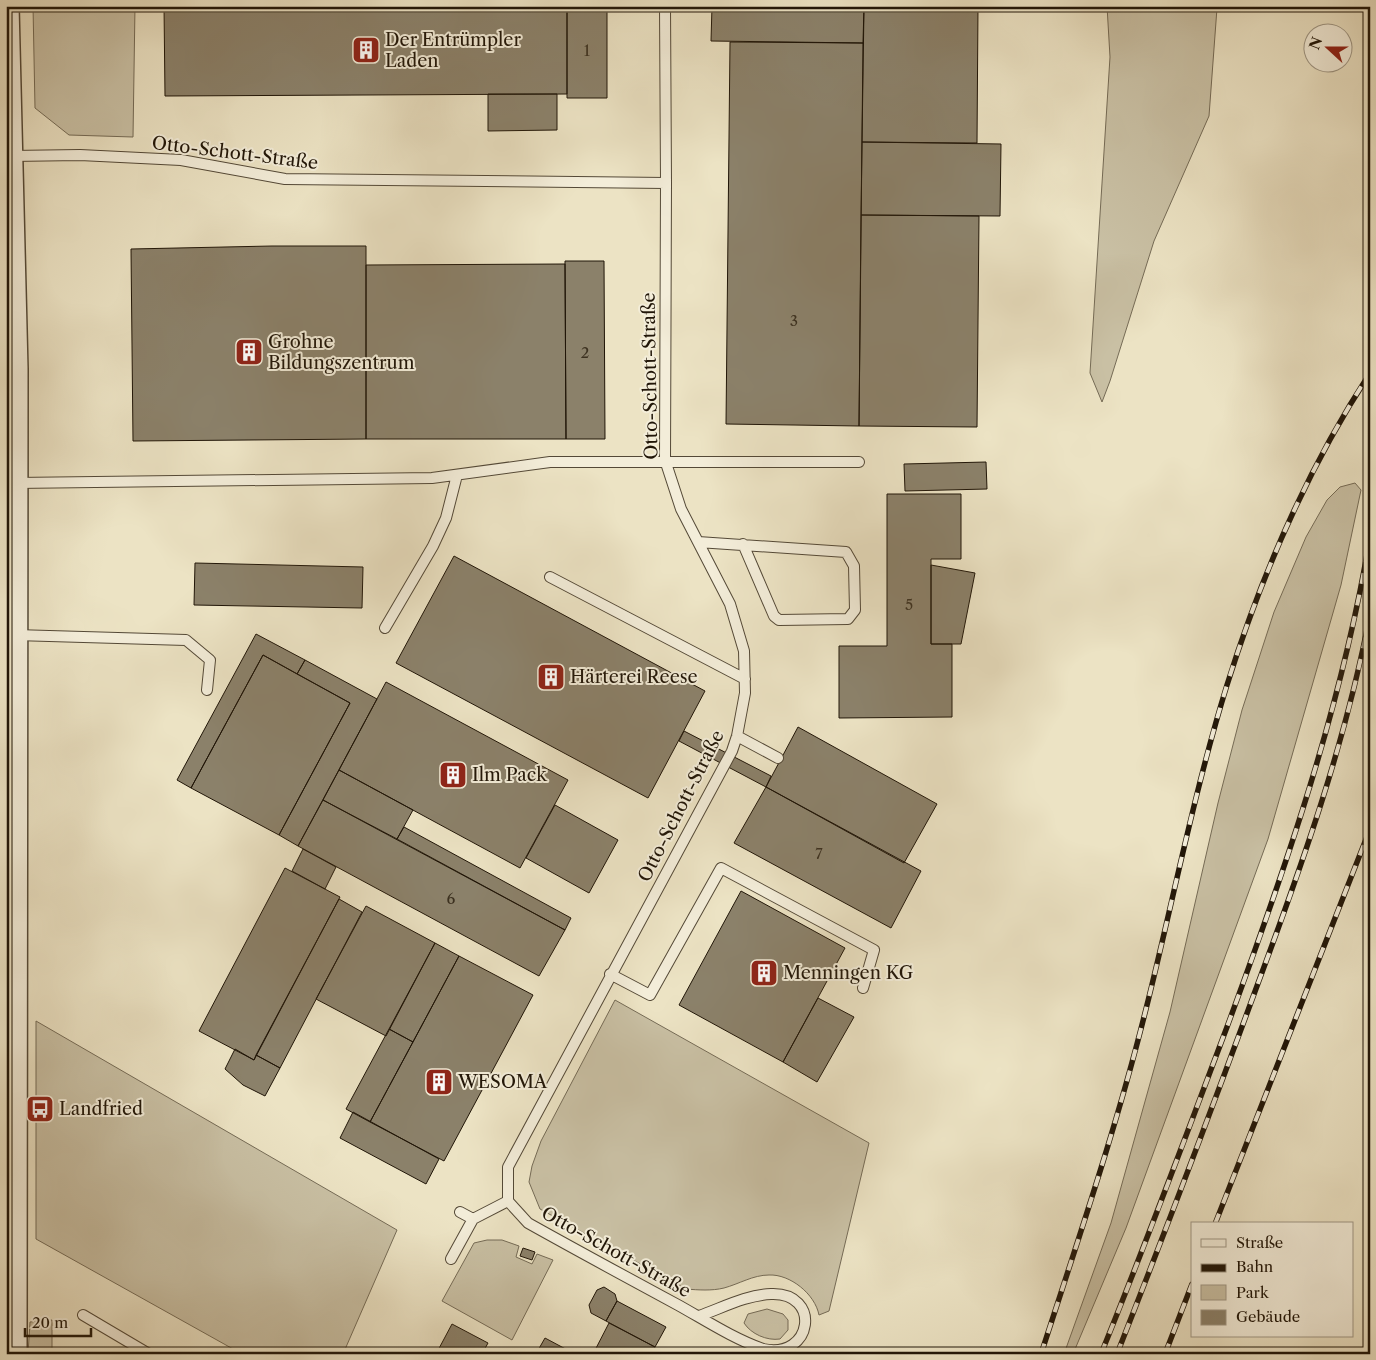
<svg xmlns="http://www.w3.org/2000/svg" width="1376" height="1360" viewBox="0 0 1376 1360" font-family="'Libre Caslon Text',serif">
	<style>
		.green { fill: #c9c0a4; stroke: #756b56 }
		.building { fill: #8b816a; stroke: #211608 }
		.lines { fill: none; stroke-linecap: round; stroke-linejoin: round }
		.service-casing { stroke: #544937; stroke-width: 12 }
		.tertiary-casing { stroke: #544937; stroke-width: 28 }
		.service { stroke: #f3edd9; stroke-width: 10 }
		.tertiary { stroke: #f3edd9; stroke-width: 25 }
		.rail-casing { stroke: #211608; stroke-width: 5.5 }
		.rail { stroke: #f3edd9; stroke-width: 4; stroke-dasharray: 11; stroke-linecap: butt }
		.labels { text-anchor: middle; dominant-baseline: central; stroke-width: 4; stroke-linejoin: round; paint-order: stroke }
		.number-label { font-size: 15px; fill: #3c3120 }
		.poi-label { font-size: 18px; fill: #211608; stroke: #f3edd9; text-anchor: start }
		.street-label { font-size: 18px; fill: #211608; stroke: #f3edd9 }
	</style>
	<rect width="100%" height="100%" fill="#ece3c4"/>
	<filter id="stains"><feTurbulence type="fractalNoise" baseFrequency=".004" numOctaves="4"/><feColorMatrix values="0 0 0 0 .2 0 0 0 0 .09 0 0 0 0 .02 0 0 0 .5 -.17"/></filter>
	<radialGradient id="worn" r=".72"><stop offset=".6" stop-color="#630" stop-opacity="0"/><stop offset="1" stop-color="#630" stop-opacity=".3"/></radialGradient>
	<path class="green" d="M 33,6 L 135,6 L 133,137 L 69,135 L 35,108 Z
		M 1107,6 L 1217,6 L 1217,8 L 1209,116 L 1154,241 L 1110,381 L 1102,402 L 1090,373 L 1110,57 Z
		M 1355,483 L 1361,490 L 1341,585 L 1268,839 L 1126,1228 L 1073,1354 L 1064,1354 L 1111,1223 L 1170,1012 L 1218,803 L 1242,710 L 1274,612 L 1306,537 L 1327,500 L 1340,487 Z
		M 615,1000 L 869,1143 L 829,1311 L 819,1315 C 815,1294 790,1274 769,1275 C 753,1275 739,1284 724,1288 C 712,1291 698,1290 686,1289 L 540,1209 L 529,1182 L 532,1166 L 541,1141 Z
		M 36,1021 L 397,1230 L 343,1354 L 242,1354 L 36,1239 Z
		M 487,1240 L 502,1240 L 519,1246 L 516,1257 L 532,1264 L 537,1254 L 553,1260 L 512,1340 L 442,1301 L 474,1243 Z
		M 767,1309 L 783,1314 L 788,1320 L 788,1330 L 780,1339 C 767,1341 751,1334 744,1323 L 748,1314 Z
		M 52,1320 L 52,1354 L 28,1354 L 30,1322 Z"/>
	<path class="building" d="M 164,6 L 567,6 L 567,94 L 165,96 Z
		M 567,6 L 607,6 L 607,98 L 567,98 Z
		M 712,6 L 864,6 L 863,43 L 711,41 Z
		M 864,6 L 978,6 L 977,143 L 862,142 Z
		M 730,42 L 863,43 L 859,426 L 726,424 Z
		M 488,94 L 557,94 L 557,130 L 488,131 Z
		M 862,142 L 1001,144 L 1000,216 L 861,215 Z
		M 861,215 L 979,216 L 977,427 L 859,426 Z
		M 272,246 L 366,246 L 366,439 L 133,441 L 131,249 Z
		M 565,261 L 604,261 L 605,439 L 566,439 Z
		M 565,264 L 566,439 L 366,439 L 366,265 Z
		M 986,462 L 987,489 L 905,491 L 904,464 Z
		M 887,494 L 961,494 L 961,559 L 931,559 L 931,644 L 952,644 L 952,717 L 839,718 L 839,646 L 887,646 Z
		M 454,556 L 705,691 L 648,798 L 396,663 Z
		M 195,563 L 363,567 L 362,608 L 194,605 Z
		M 931,565 L 975,573 L 961,644 L 931,644 Z
		M 256,634 L 305,660 L 297,674 L 263,655 L 191,788 L 177,780 Z
		M 263,655 L 350,703 L 279,835 L 191,788 Z
		M 305,660 L 377,699 L 298,846 L 279,835 L 350,703 L 297,674 Z
		M 386,682 L 568,780 L 520,868 L 339,770 Z
		M 798,727 L 937,804 L 904,863 L 766,787 Z
		M 684,731 L 771,776 L 766,787 L 679,741 Z
		M 339,770 L 413,810 L 397,839 L 323,800 Z
		M 766,787 L 921,871 L 891,928 L 734,843 Z
		M 323,800 L 565,930 L 539,976 L 298,846 Z
		M 555,805 L 618,840 L 589,893 L 526,858 Z
		M 404,827 L 571,918 L 565,930 L 397,839 Z
		M 303,849 L 336,867 L 325,889 L 292,871 Z
		M 285,868 L 340,897 L 254,1060 L 199,1031 Z
		M 741,891 L 845,948 L 783,1062 L 679,1005 Z
		M 339,899 L 362,912 L 280,1068 L 256,1055 Z
		M 366,906 L 435,943 L 386,1036 L 316,999 Z
		M 435,943 L 459,956 L 413,1042 L 389,1029 Z
		M 459,956 L 533,995 L 444,1161 L 370,1122 Z
		M 818,998 L 854,1017 L 817,1082 L 783,1062 Z
		M 389,1029 L 413,1042 L 370,1122 L 346,1109 Z
		M 235,1049 L 254,1060 L 256,1055 L 280,1068 L 265,1096 L 243,1085 L 225,1069 Z
		M 353,1112 L 439,1159 L 426,1184 L 340,1138 Z
		M 523,1248 L 535,1252 L 532,1260 L 520,1256 Z
		M 604,1287 L 615,1294 L 617,1301 L 606,1321 L 591,1313 L 589,1305 L 597,1290 Z
		M 617,1301 L 666,1327 L 655,1347 L 606,1321 Z
		M 609,1323 L 655,1347 L 652,1354 L 593,1354 Z
		M 452,1324 L 488,1343 L 482,1354 L 436,1354 Z
		M 545,1338 L 575,1354 L 540,1354 L 537,1352 Z"/>
	<g class="lines">
		<defs>
			<path id="service" d="M 665,6 L 666,183
				M 11,156 L 80,155 L 181,160 L 285,179 L 666,183 L 665,460 L 681,509 L 730,604 L 744,651 L 745,693 L 737,736 L 732,751 L 508,1167 L 508,1201 L 528,1223 C 578,1251 628,1278 678,1305 C 705,1320 734,1339 763,1349 C 813,1360 822,1292 771,1294 C 746,1295 722,1308 699,1316
				M 15,483 L 432,478 L 550,462 L 859,462
				M 698,542 L 846,552 L 854,566 L 855,610 L 848,619 L 779,620 L 774,616 L 743,544
				M 550,577 L 745,679
				M 385,628 L 433,546 L 446,518 L 457,475
				M 15,635 L 186,640 L 210,660 L 207,690
				M 737,736 L 778,758
				M 610,974 L 650,995 L 721,868 L 874,950 L 863,988
				M 460,1212 L 473,1219
				M 451,1259 L 473,1219 L 508,1201
				M 83,1315 L 149,1354"/>
			<path id="tertiary" d="M 6,6 L 15,369 L 14,1354"/>
		</defs>
		<use href="#service" class="service-casing"/>
		<use href="#tertiary" class="tertiary-casing"/>
		<use href="#service" class="service"/>
		<use href="#tertiary" class="tertiary"/>
		<defs>
			<path id="rail" d="M 1215,1224 L 1370,829
				M 1041,1354 C 1078,1240 1117,1126 1146,1009 C 1173,901 1194,792 1227,685 C 1261,576 1308,468 1370,373
				M 1101,1354 C 1145,1246 1186,1136 1227,1027 C 1286,867 1342,706 1370,537
				M 1117,1354 C 1165,1232 1212,1109 1257,986 C 1302,865 1346,742 1370,614
				M 1165,1354 L 1192,1284"/>
		</defs>
		<use href="#rail" class="rail-casing"/>
		<use href="#rail" class="rail"/>
	</g>
	<defs>
		<symbol id="building-square" viewBox="-11 -11 22 22"><rect x="-9" y="-9" width="18" height="18" rx="4" fill="#8f2418" stroke="#f3edd9"/><path d="M-4-6H4V6H1V3H-1V6H-4ZM-2.5-4.3h1.7v1.8h-1.7ZM.8-4.3h1.7v1.8H.8ZM-2.5-1h1.7V.8h-1.7ZM.8-1h1.7V.8H.8Z" fill="#fff"/></symbol>
		<symbol id="bus-square" viewBox="-11 -11 22 22"><rect x="-9" y="-9" width="18" height="18" rx="4" fill="#8f2418" stroke="#f3edd9"/><path d="M-5-6H5V4H4V6H2V4H-2V6H-4V4H-5ZM-3.5-4V0h7V-4ZM-3.5 1.2v1.5H-2V1.2ZM2 1.2v1.5H3.5V1.2Z" fill="#fff"/></symbol>
	</defs>
	<g fill-rule="evenodd">
		<use href="#building-square" x="350" y="34" width="32" height="32"/>
		<use href="#building-square" x="233" y="336" width="32" height="32"/>
		<use href="#building-square" x="535" y="661" width="32" height="32"/>
		<use href="#building-square" x="437" y="759" width="32" height="32"/>
		<use href="#building-square" x="748" y="957" width="32" height="32"/>
		<use href="#building-square" x="423" y="1066" width="32" height="32"/>
		<use href="#bus-square" x="24" y="1093" width="32" height="32"/>
	</g>
	<g class="labels">
		<g class="number-label">
			<text x="587" y="50">1</text>
			<text x="794" y="320">3</text>
			<text x="585" y="352">2</text>
			<text x="909" y="604">5</text>
			<text x="819" y="853">7</text>
			<text x="451" y="898">6</text>
		</g>
		<g class="poi-label">
			<text x="385" y="40">Der Entrümpler<tspan x="385" dy="21">Laden</tspan></text>
			<text x="268" y="342">Grohne<tspan x="268" dy="21">Bildungszentrum</tspan></text>
			<text x="570" y="677">Härterei Reese</text>
			<text x="472" y="775">Ilm Pack</text>
			<text x="783" y="973">Menningen KG</text>
			<text x="458" y="1082">WESOMA</text>
			<text x="59" y="1109">Landfried</text>
		</g>
		<g class="street-label">
			<text transform="translate(235 153) rotate(7)">Otto-Schott-Straße</text>
			<text transform="translate(650 376) rotate(-91)">Otto-Schott-Straße</text>
			<text transform="translate(681 806) rotate(-63)">Otto-Schott-Straße</text>
			<text transform="translate(616 1252) rotate(29)">Otto-Schott-Straße</text>
		</g>
	</g>
	<rect width="1376" height="1360" fill="none" stroke="#ece3c4" stroke-width="25"/>
	<rect x="8" y="8" width="1361" height="1345" fill="none" stroke="#211608" stroke-width="2.5"/>
	<rect x="12" y="12" width="1351" height="1335" fill="none" stroke="#211608"/>
	<rect x="1191" y="1222" width="162" height="115" fill="#f3edd9" stroke="#9f9785"/>
	<rect x="1201" y="1239" width="25" height="8" fill="#f3edd9" stroke="#9f9785"/>
	<text x="1236" y="1248" font-size="15" fill="#211608">Straße</text>
	<rect x="1201" y="1264" width="25" height="8" fill="#211608" stroke="#9f9785"/>
	<text x="1236" y="1272" font-size="15" fill="#211608">Bahn</text>
	<rect x="1201" y="1285" width="25" height="15" fill="#c9c0a4" stroke="#9f9785"/>
	<text x="1236" y="1298" font-size="15" fill="#211608">Park</text>
	<rect x="1201" y="1310" width="25" height="15" fill="#8b816a" stroke="#9f9785"/>
	<text x="1236" y="1322" font-size="15" fill="#211608">Gebäude</text>
	<g transform="translate(1328 48) rotate(291)"><circle r="24" fill="#f3edd9" stroke="#9f9785"/>
	<path d="M0-4L9 19L0 12L-9 19Z" fill="#8f2418"/>
	<text y="-8" font-size="14" font-weight="bold" text-anchor="middle" fill="#211608">N</text>
	</g>
	<path d="M25 1328v8h66v-8" fill="none" stroke="#211608" stroke-width="2.5"/>
	<text x="32" y="1328" font-size="15" fill="#211608" stroke="#f3edd9" stroke-width="4" paint-order="stroke">20 m</text>
	<rect width="100%" height="100%" filter="url(#stains)"/>
	<rect width="100%" height="100%" fill="url(#worn)"/>
</svg>
